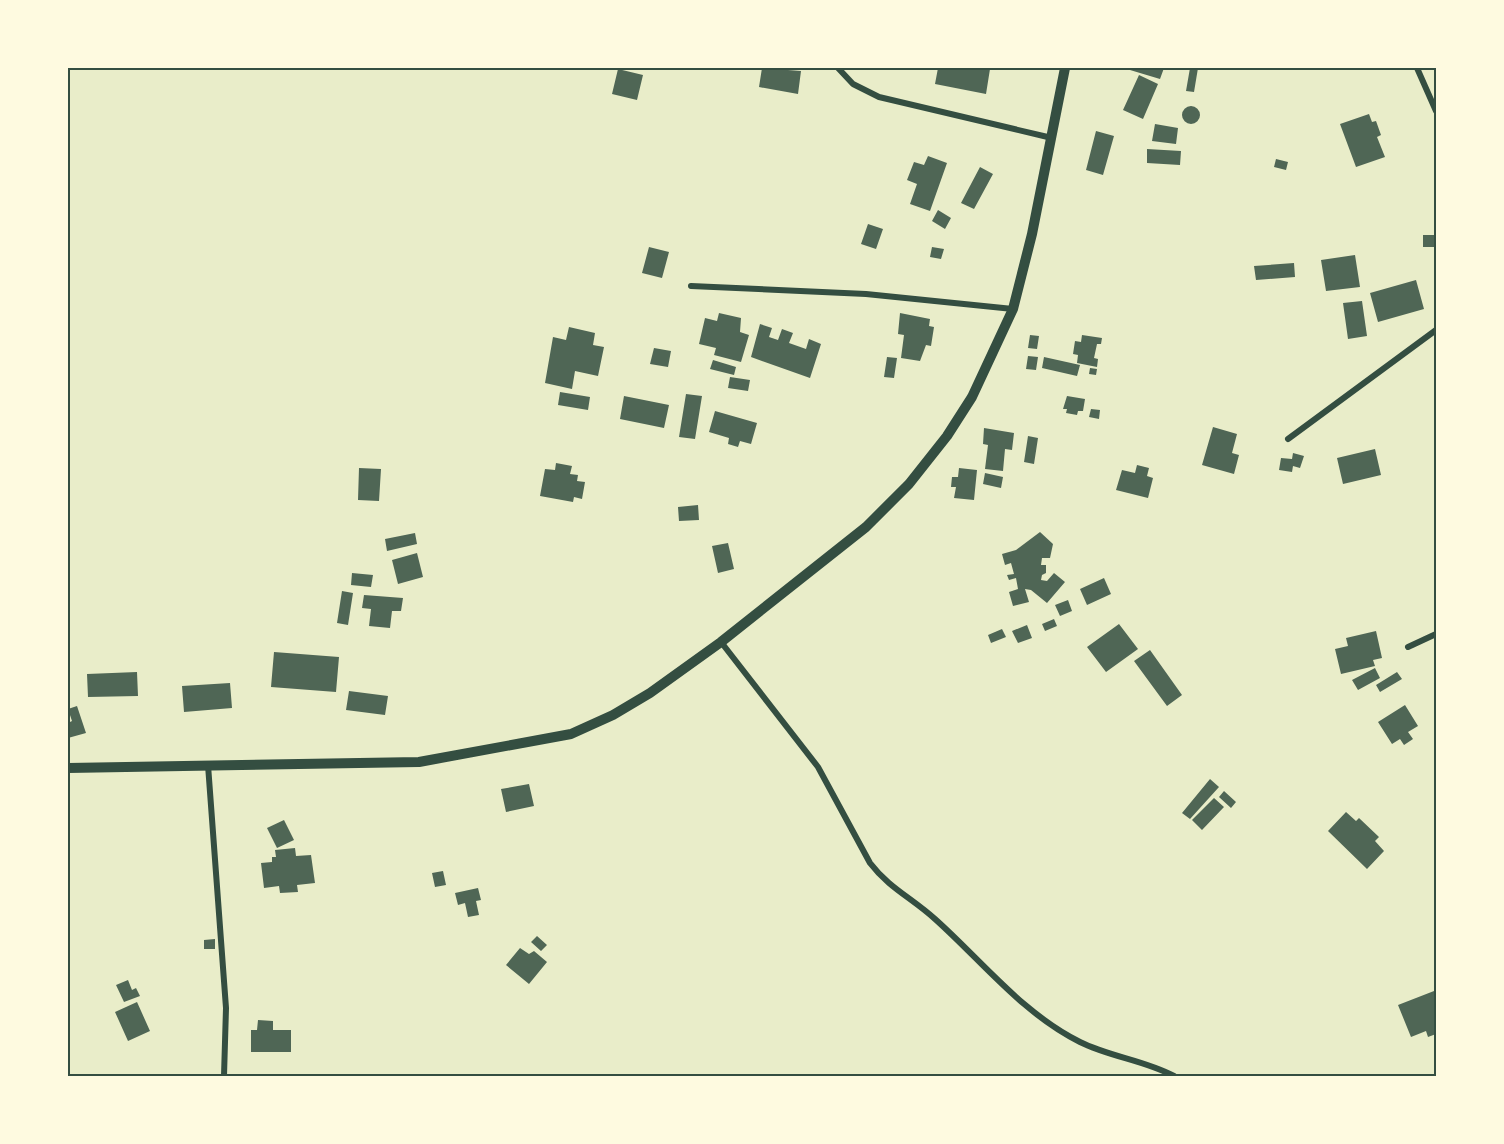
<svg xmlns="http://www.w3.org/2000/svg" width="1504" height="1144" viewBox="0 0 1504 1144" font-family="'Noto Sans',sans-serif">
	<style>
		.building { fill: #4f6655 }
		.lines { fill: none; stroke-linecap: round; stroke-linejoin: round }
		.minor { stroke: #344e41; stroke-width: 6 }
		.tertiary { stroke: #344e41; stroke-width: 10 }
		.neatline { fill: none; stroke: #344e41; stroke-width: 2 }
	</style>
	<rect width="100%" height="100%" fill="#e9edc9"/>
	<path class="building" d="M 762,68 L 801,71 L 798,94 L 759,87 Z
		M 938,68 L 990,69 L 986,94 L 935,84 Z
		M 1130,68 L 1164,68 L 1160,79 L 1130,70 Z
		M 1190,68 L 1198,68 L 1194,92 L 1186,91 Z
		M 618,69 L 643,75 L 637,100 L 612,94 Z
		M 1139,75 L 1158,84 L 1143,119 L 1123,110 Z
		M1182 115a9 9 0 1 1 18 0a9 9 0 1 1-18 0Z
		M 1369,114 L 1372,122 L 1376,121 L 1381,135 L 1377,137 L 1385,157 L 1356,167 L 1340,124 Z
		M 1155,124 L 1178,128 L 1176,144 L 1152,141 Z
		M 1096,131 L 1114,136 L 1103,175 L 1086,170 Z
		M 1147,149 L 1181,151 L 1180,165 L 1147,163 Z
		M 928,156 L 947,163 L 930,211 L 910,204 L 917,184 L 907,180 L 914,162 L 924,165 Z
		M 1276,159 L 1288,162 L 1286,170 L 1274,167 Z
		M 980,167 L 993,174 L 974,209 L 961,203 Z
		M 938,210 L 951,218 L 945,229 L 932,221 Z
		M 868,224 L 883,229 L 876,249 L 861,244 Z
		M 1423,235 L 1436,235 L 1436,247 L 1423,247 Z
		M 649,247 L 669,252 L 662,278 L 642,273 Z
		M 932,247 L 944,249 L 941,259 L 930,257 Z
		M 1355,255 L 1360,287 L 1326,291 L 1321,260 Z
		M 1294,263 L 1295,277 L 1256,280 L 1254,266 Z
		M 1416,280 L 1424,309 L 1378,322 L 1370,293 Z
		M 1362,301 L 1367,336 L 1348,339 L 1343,303 Z
		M 719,313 L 741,318 L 740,332 L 749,335 L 741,362 L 714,355 L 716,348 L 699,344 L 705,318 L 717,321 Z
		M 900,313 L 930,319 L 929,326 L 934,327 L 931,346 L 926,345 L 920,361 L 901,358 L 904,335 L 898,334 Z
		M 760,324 L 772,328 L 769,337 L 778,340 L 782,329 L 793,333 L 789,343 L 806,349 L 809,339 L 821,344 L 810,378 L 751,357 Z
		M 569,327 L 595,333 L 593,345 L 604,347 L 598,376 L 575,371 L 572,389 L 545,383 L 553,337 L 566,340 Z
		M 1030,335 L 1039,336 L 1037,349 L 1028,348 Z
		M 1082,335 L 1102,338 L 1101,344 L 1097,344 L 1094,358 L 1098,359 L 1097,367 L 1077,363 L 1078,355 L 1073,354 L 1075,341 L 1081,342 Z
		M 654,348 L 671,351 L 668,367 L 650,364 Z
		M 1028,356 L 1038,357 L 1036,370 L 1026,369 Z
		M 887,357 L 897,358 L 894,378 L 884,377 Z
		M 1044,357 L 1080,365 L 1077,376 L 1042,368 Z
		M 713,360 L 736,367 L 734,375 L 710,369 Z
		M 1090,368 L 1097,369 L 1096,375 L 1089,374 Z
		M 730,377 L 750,380 L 748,391 L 728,388 Z
		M 560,392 L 590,397 L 588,410 L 558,405 Z
		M 686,394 L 702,396 L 695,439 L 679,437 Z
		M 624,396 L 669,405 L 664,428 L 620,419 Z
		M 1067,396 L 1085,399 L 1083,411 L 1078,411 L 1077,415 L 1066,413 L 1067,409 L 1063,409 Z
		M 1091,409 L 1100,410 L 1099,419 L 1089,417 Z
		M 715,411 L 757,423 L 751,444 L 740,441 L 738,447 L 728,444 L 729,438 L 709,432 Z
		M 1213,427 L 1237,434 L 1232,453 L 1239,455 L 1234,474 L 1202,465 Z
		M 984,428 L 1014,433 L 1012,450 L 1005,449 L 1003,471 L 985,469 L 988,445 L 983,444 Z
		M 1028,436 L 1038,438 L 1034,464 L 1024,462 Z
		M 1375,449 L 1381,475 L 1343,484 L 1337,458 Z
		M 1293,453 L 1304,456 L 1300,468 L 1293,466 L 1292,472 L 1279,470 L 1281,458 L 1292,459 Z
		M 556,463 L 572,466 L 570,474 L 578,475 L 577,481 L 585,482 L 582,499 L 574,497 L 573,502 L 540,496 L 545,469 L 555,470 Z
		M 1137,465 L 1149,468 L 1147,476 L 1153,478 L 1148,498 L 1116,490 L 1122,470 L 1135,473 Z
		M 359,468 L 381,469 L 379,501 L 358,500 Z
		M 959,468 L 977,470 L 974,500 L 954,498 L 956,487 L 951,487 L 952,477 L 958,477 Z
		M 985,473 L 1003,477 L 1001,488 L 983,484 Z
		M 698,505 L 699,520 L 679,521 L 678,507 Z
		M 1040,532 L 1053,544 L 1050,558 L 1042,558 L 1041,565 L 1046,565 L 1046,573 L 1042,575 L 1041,580 L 1047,581 L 1054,573 L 1065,582 L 1047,603 L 1031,590 L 1025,589 L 1029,602 L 1013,606 L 1009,592 L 1018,589 L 1016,578 L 1009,580 L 1007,575 L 1014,574 L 1011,563 L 1005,565 L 1002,554 L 1016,550 Z
		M 415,533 L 417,544 L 387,551 L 385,539 Z
		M 728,543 L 734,569 L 718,573 L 712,546 Z
		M 417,553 L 423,577 L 398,584 L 392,560 Z
		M 352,573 L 373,575 L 371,587 L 351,585 Z
		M 1104,578 L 1111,594 L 1087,605 L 1080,589 Z
		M 342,591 L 353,593 L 348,625 L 337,623 Z
		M 364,595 L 403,598 L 401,611 L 392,611 L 390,628 L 369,626 L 371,609 L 362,608 Z
		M 1068,600 L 1072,611 L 1060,616 L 1055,605 Z
		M 1054,619 L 1057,626 L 1045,631 L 1042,624 Z
		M 1119,624 L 1138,649 L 1106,672 L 1087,647 Z
		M 1027,625 L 1032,638 L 1018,643 L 1012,631 Z
		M 1002,629 L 1006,637 L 991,643 L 988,635 Z
		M 1376,631 L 1382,658 L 1373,660 L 1375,666 L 1341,674 L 1335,649 L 1348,646 L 1346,638 Z
		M 1150,650 L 1182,695 L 1167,706 L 1134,661 Z
		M 274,652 L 339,657 L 336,692 L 271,687 Z
		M 1375,668 L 1380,678 L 1358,690 L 1352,680 Z
		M 137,672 L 138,696 L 88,697 L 87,674 Z
		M 1397,672 L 1402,679 L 1380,692 L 1376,685 Z
		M 230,683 L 232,708 L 184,712 L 182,686 Z
		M 349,691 L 388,696 L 385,715 L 346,710 Z
		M 1405,705 L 1418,726 L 1408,732 L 1413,739 L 1404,745 L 1400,739 L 1392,744 L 1378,722 Z
		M 77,706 L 86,733 L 68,738 L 68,723 L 72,721 L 68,709 Z
		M 1210,779 L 1219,787 L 1190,819 L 1182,813 Z
		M 529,784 L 534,806 L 506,812 L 501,789 Z
		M 1224,791 L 1236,802 L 1231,808 L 1219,797 Z
		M 1214,798 L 1224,807 L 1202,830 L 1192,820 Z
		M 1346,812 L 1356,821 L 1359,818 L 1379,837 L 1375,841 L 1384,851 L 1367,869 L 1328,831 Z
		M 284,820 L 294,840 L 277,848 L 267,828 Z
		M 295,848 L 296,856 L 311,855 L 315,883 L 297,885 L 298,892 L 280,893 L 279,886 L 264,888 L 261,863 L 272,862 L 272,857 L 276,857 L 275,850 Z
		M 443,871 L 446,885 L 435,887 L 432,873 Z
		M 478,888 L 481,900 L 476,901 L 479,915 L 468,917 L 465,903 L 458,905 L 455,893 Z
		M 537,936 L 547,945 L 541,951 L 531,942 Z
		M 215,939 L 215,949 L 204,949 L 204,940 Z
		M 520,948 L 529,954 L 534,951 L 547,962 L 529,984 L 506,965 Z
		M 128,980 L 132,990 L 136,988 L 140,996 L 124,1002 L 116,985 Z
		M 1434,991 L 1436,1034 L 1428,1037 L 1426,1031 L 1411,1037 L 1398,1005 Z
		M 137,1002 L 150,1031 L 128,1041 L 115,1012 Z
		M 258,1020 L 273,1021 L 273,1030 L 291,1030 L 291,1052 L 251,1052 L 251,1030 L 257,1030 Z"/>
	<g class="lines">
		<path class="minor" d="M 838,68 L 853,84 L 879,97 L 1052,138
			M 1417,68 L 1436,111
			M 691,286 L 866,294 L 1013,309
			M 1288,439 L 1436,330
			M 721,642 L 818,767 L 870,863 C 889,888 912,898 935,919 C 982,961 1022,1013 1080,1042 C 1110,1057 1144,1060 1174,1076
			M 1408,647 L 1436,634
			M 208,765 L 226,1008 L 224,1076"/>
		<path class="tertiary" d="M 68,768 L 419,762 L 571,734 L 613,715 L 650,693 L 721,642 L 866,527 L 909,484 L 947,436 L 972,397 L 1013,309 L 1032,234 L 1065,68"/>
	</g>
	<rect width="1504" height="1144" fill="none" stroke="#fefae0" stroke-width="138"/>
	<rect x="69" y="69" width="1366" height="1006" class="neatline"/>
</svg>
